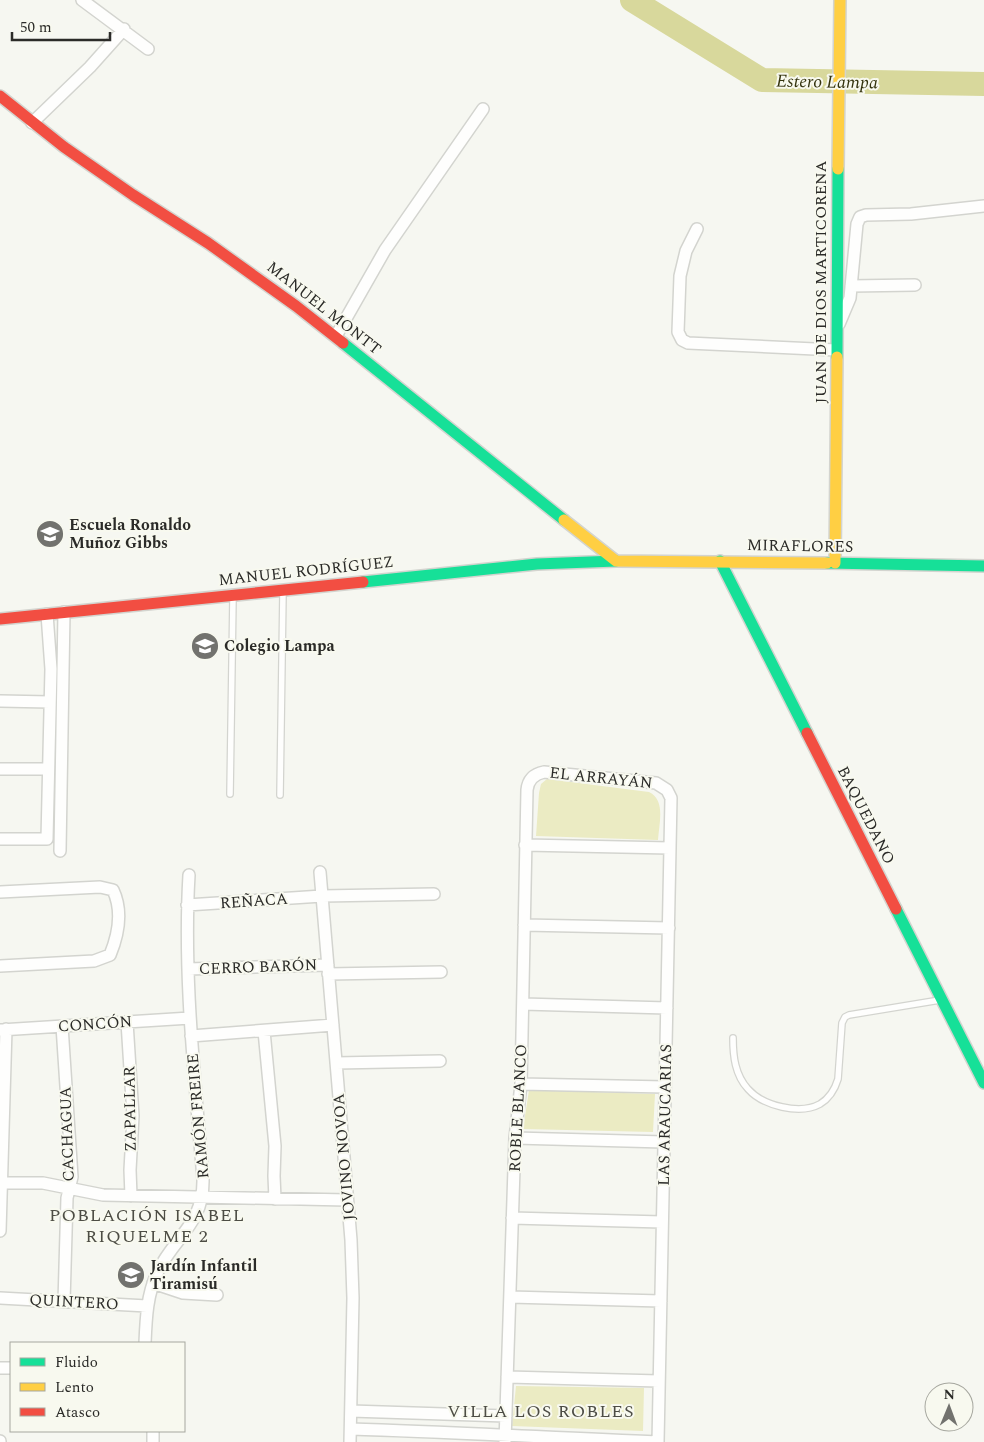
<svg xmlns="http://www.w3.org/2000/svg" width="984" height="1442" viewBox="0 0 984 1442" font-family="Spectral,serif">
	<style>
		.green { fill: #ebebc3 }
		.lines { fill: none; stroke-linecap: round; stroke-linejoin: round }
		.river { stroke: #d8d89c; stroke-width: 24 }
		.lane-casing { stroke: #d3d4cf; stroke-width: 8 }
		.street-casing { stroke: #d3d4cf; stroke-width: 14 }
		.fast-casing { stroke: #d3d4cf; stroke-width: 14 }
		.slow-casing { stroke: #d3d4cf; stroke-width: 14 }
		.jam-casing { stroke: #d3d4cf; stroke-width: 14 }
		.lane { stroke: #fefefd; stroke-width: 5.5 }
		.street { stroke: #fefefd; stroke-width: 11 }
		.fast { stroke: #16e098; stroke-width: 11 }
		.slow { stroke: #ffcf43; stroke-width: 11 }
		.jam { stroke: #f24e42; stroke-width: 11 }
		.labels { text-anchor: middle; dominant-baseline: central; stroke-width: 4; stroke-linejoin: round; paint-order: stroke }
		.street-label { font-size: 16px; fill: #2b2b28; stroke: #f8f9ef }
		.poi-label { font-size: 16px; font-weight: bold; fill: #2b2b28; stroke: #f8f9ef; text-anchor: start }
		.water-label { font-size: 18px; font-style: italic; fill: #34330e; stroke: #f8f9ef }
		.neighbourhood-label { font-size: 18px; letter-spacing: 1px; fill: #4d4d45; stroke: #f8f9ef }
	</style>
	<rect width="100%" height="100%" fill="#f6f7f1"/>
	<path class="green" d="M 547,779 L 649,792 C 666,800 659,824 658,840 L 536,836 L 539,793 L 541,784 Z
		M 529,1090 L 655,1094 L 653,1132 L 523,1129 Z
		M 516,1386 L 644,1388 L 643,1431 L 512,1426 Z"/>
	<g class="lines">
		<path class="river" d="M 632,0 L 762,80 L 984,84"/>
		<defs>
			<path id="lane" d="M 230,794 L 233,597
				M 280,795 L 283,592
				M 733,1038 C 733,1056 735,1075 748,1089 C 763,1106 800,1115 820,1104 C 830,1098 835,1089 838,1079 L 842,1023 L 845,1017 L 849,1015 L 940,1000"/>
			<path id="street" d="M 82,0 L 148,49
				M 32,123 L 90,67 L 124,29
				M 697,229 L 686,251 L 680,276 L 678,332 L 682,340 L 688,343 L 836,350
				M 851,286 L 915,285
				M 839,324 L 850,298 L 857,224 L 860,217 L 866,215 L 911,214 L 984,206
				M 336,336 L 385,250 L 483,109
				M 0,701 L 50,702
				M 0,769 L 48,769
				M 0,839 L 47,839 L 51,669 L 47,614
				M 525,845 L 670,848
				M 60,851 L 64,612
				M 320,872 L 351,1240 L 353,1298 L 350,1442
				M 0,892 L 100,887 L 113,890 C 123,911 119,933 110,955 L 94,961 L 0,966
				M 187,905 L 322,896 L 434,894
				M 524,925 L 669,928
				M 188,969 L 328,965
				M 328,974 L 441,972
				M 523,1004 L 667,1008
				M 127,1022 L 133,1116 L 130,1170 L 131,1196
				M 62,1026 L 72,1177 L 67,1198 L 64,1302
				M 0,1030 L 190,1018
				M 264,1031 L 275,1146 L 274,1176 L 275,1199
				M 191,1036 L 333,1025
				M 336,1063 L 440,1061
				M 521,1084 L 665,1087
				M 515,1138 L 664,1142
				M 0,1183 L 43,1183 L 103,1195 L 347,1200
				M 512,1218 L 662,1222
				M 0,1231 L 6,1029
				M 153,1283 L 183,1293 L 217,1295
				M 510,1297 L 661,1301
				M 0,1298 L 147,1306
				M 145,1343 C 146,1318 147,1294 158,1271 C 175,1236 204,1224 203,1179 C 195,1078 183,976 189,875
				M 0,1368 L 11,1368
				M 507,1377 L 659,1381
				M 351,1411 L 506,1416
				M 351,1429 C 453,1432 556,1438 658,1442
				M 153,1431 L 153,1442
				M 0,1441 L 0,1442
				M 505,1442 L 515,1138 L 521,1084 L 527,790 C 528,780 534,774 544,772 L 656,783 L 667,790 L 671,798 L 658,1442"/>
			<path id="fast" d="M 343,343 L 564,520
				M 837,357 L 838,169
				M 720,561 L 807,733
				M 827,563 L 984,566
				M 363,582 L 537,564 L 616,561
				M 896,909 L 984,1083"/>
			<path id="slow" d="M 838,169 L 840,0
				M 564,520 L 616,561 L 827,563
				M 835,563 L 837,357"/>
			<path id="jam" d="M 0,96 L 64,147 L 133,195 L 208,243 L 296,306 L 343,343
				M 0,619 L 363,582
				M 807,733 L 896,909"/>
		</defs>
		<use href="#lane" class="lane-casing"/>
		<use href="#street" class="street-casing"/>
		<use href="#fast" class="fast-casing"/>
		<use href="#slow" class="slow-casing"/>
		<use href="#jam" class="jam-casing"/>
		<use href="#lane" class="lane"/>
		<use href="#street" class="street"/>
		<use href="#fast" class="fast"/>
		<use href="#slow" class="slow"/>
		<use href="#jam" class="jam"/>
	</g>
	<defs>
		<symbol id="school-disc" viewBox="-11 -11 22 22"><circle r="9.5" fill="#72726e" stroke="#f8f9ef"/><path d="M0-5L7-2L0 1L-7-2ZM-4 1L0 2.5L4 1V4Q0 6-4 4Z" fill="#fff"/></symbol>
	</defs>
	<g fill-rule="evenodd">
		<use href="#school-disc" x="34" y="518" width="32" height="32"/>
		<use href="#school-disc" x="189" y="630" width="32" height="32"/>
		<use href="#school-disc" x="115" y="1259" width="32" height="32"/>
	</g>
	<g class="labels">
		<g class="street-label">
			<text transform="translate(821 282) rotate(-90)">JUAN DE DIOS MARTICORENA</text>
			<text transform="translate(324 308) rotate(38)">MANUEL MONTT</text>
			<text transform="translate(800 546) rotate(1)">MIRAFLORES</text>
			<text transform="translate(306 571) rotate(-6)">MANUEL RODRÍGUEZ</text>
			<text transform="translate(601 778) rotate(6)">EL ARRAYÁN</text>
			<text transform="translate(866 815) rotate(63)">BAQUEDANO</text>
			<text transform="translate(254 901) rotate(-4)">REÑACA</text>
			<text transform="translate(258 967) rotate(-2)">CERRO BARÓN</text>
			<text transform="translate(95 1024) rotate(-4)">CONCÓN</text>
			<text transform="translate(518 1108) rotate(-87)">ROBLE BLANCO</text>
			<text transform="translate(130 1109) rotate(-91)">ZAPALLAR</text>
			<text transform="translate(665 1115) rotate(-89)">LAS ARAUCARIAS</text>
			<text transform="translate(198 1116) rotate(-95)">RAMÓN FREIRE</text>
			<text transform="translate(67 1134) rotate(-92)">CACHAGUA</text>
			<text transform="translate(344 1157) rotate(-95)">JOVINO NOVOA</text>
			<text transform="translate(74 1302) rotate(3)">QUINTERO</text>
		</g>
		<g class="poi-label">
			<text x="69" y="525">Escuela Ronaldo<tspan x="69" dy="18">Muñoz Gibbs</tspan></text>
			<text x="224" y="646">Colegio Lampa</text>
			<text x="150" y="1266">Jardín Infantil<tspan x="150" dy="18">Tiramisú</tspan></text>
		</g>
		<g class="water-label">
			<text transform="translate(827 82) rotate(1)">Estero Lampa</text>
		</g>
		<g class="neighbourhood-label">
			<text x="147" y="1215">POBLACIÓN ISABEL<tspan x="147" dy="21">RIQUELME 2</tspan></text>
			<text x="541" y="1411">VILLA LOS ROBLES</text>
		</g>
	</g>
	<rect x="10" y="1342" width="175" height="90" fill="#f8f9ef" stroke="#a6a79f"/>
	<rect x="20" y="1358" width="25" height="8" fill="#16e098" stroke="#a6a79f"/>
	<text x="55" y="1367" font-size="15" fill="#2b2b28">Fluido</text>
	<rect x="20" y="1383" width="25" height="8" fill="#ffcf43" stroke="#a6a79f"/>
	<text x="55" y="1392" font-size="15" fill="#2b2b28">Lento</text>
	<rect x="20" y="1408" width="25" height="8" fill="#f24e42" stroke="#a6a79f"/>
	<text x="55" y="1417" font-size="15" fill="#2b2b28">Atasco</text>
	<g transform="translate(949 1407) rotate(1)"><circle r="24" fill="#f8f9ef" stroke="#a6a79f"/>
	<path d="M0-4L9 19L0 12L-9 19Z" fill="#72726e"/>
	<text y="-8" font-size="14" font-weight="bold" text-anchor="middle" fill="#2b2b28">N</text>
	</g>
	<path d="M12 32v8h98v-8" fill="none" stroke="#2b2b28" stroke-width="2.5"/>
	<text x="20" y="32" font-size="15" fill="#2b2b28" stroke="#f8f9ef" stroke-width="4" paint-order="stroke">50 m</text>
</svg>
